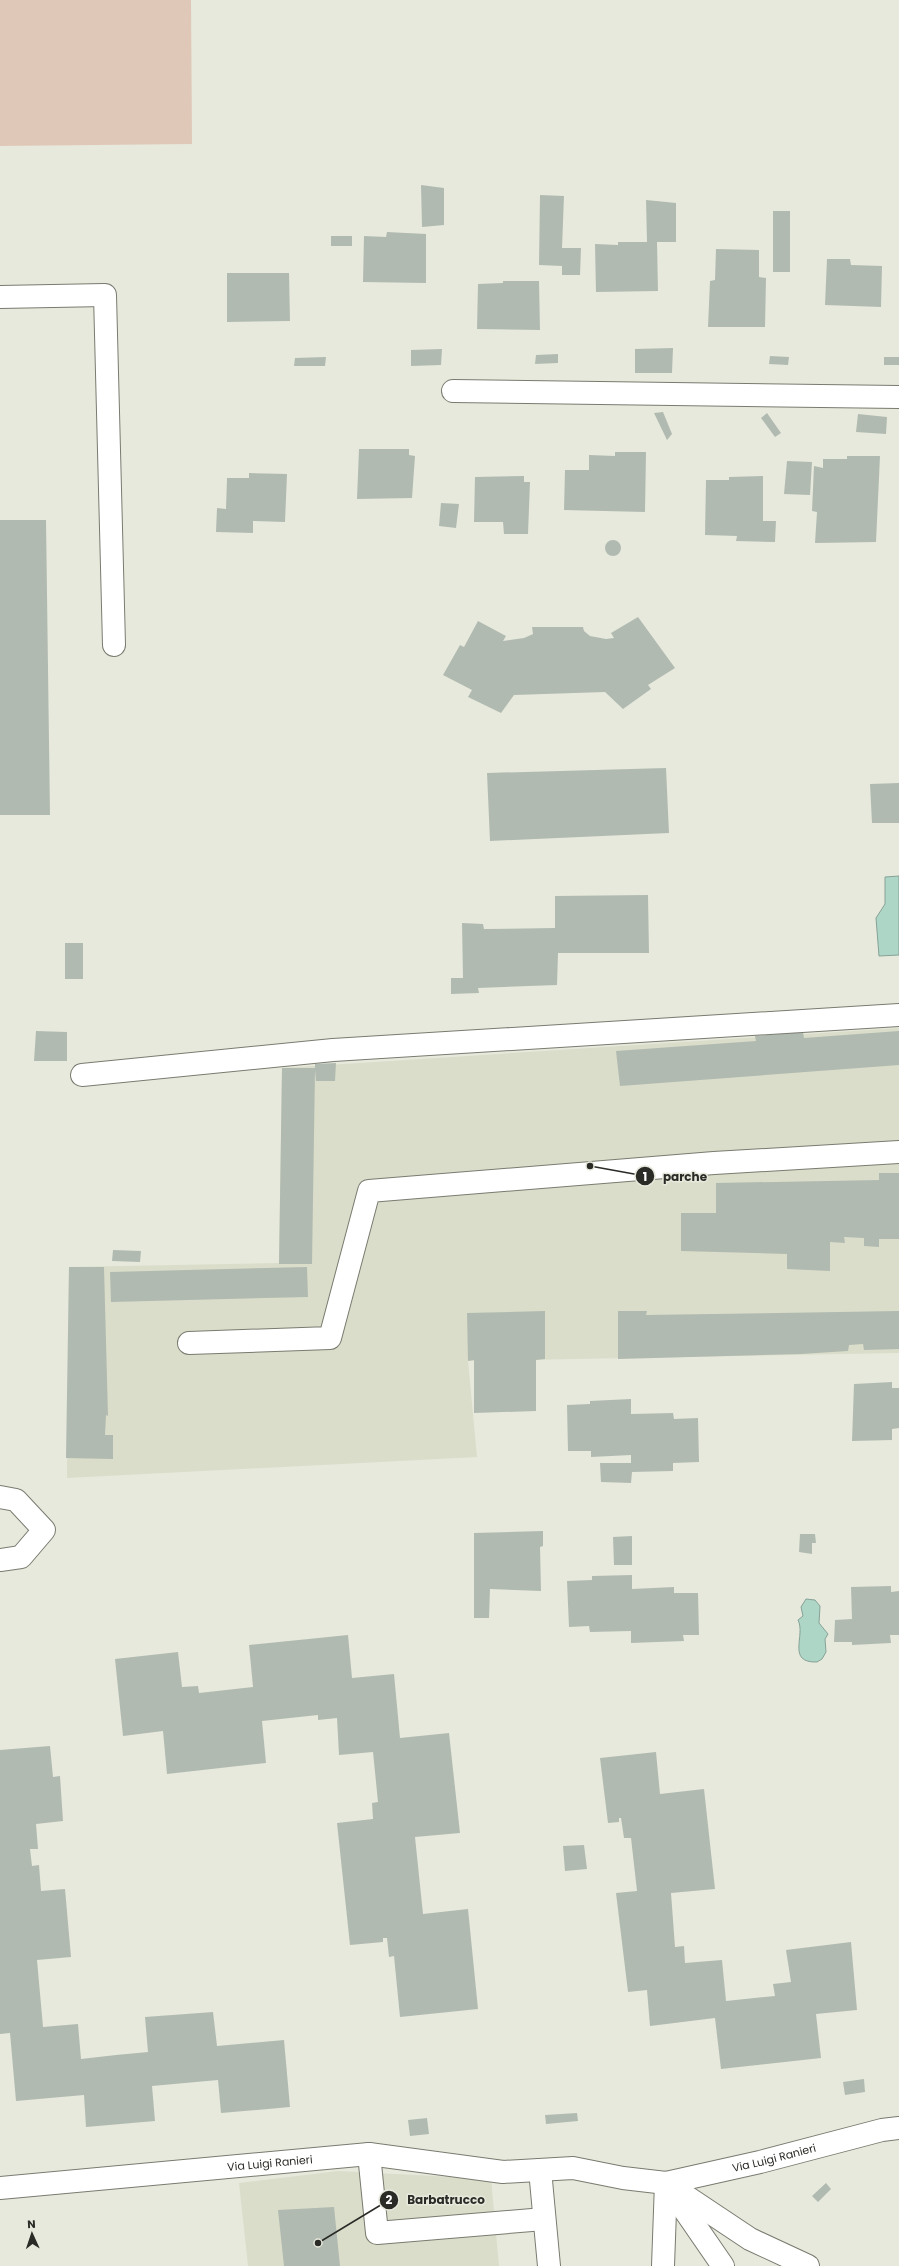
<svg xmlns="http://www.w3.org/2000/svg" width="899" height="2266" viewBox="0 0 899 2266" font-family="Poppins,sans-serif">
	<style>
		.built { fill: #daddc9 }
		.green { fill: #e0c8b8 }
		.water { fill: #add6c7; stroke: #86a297 }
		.building { fill: #b1bab1 }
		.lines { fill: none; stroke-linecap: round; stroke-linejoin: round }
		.minor-casing { stroke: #797b70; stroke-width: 24 }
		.minor { stroke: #fff; stroke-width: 22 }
		.labels { text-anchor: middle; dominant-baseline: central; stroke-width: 3; stroke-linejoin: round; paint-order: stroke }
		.street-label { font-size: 11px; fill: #2a2a26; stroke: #e7e9dc }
		.leader { fill: none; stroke: #2a2a26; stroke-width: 1.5 }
		.callout-dot { fill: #2a2a26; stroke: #e7e9dc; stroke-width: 1.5 }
		.mark-label { font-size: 12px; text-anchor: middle; font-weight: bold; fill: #fff }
		.callout-label { font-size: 12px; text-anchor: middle; font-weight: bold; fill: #2a2a26; stroke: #e7e9dc; stroke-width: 3; stroke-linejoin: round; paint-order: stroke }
	</style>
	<rect width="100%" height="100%" fill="#e7e9dc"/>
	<path class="built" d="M 899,1028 L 899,1353 L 468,1361 L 477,1457 L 67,1478 L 69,1267 L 279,1263 L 282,1068 Z
		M 338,2171 L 491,2179 L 499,2266 L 248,2266 L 239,2183 Z"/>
	<path class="green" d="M 0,0 L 191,0 L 192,144 L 0,146 Z"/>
	<path class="water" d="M 899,876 L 899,955 L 879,956 L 876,918 L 885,904 L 885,877 Z
		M 806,1599 L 815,1600 L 820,1606 L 819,1623 L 828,1634 L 825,1639 L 826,1652 L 822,1659 L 817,1662 C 786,1663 806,1635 798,1620 L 803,1616 L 801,1607 Z"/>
	<path class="building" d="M 421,185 L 444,188 L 444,225 L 422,227 Z
		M 540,195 L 564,196 L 562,248 L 581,248 L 580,275 L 562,275 L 562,266 L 539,265 Z
		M 646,200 L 676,203 L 676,242 L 657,242 L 658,291 L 596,292 L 595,244 L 618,245 L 618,242 L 647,242 Z
		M 773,211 L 790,211 L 790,272 L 773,272 Z
		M 387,232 L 426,234 L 426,283 L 363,282 L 364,236 L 386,237 Z
		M 331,236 L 352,236 L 352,246 L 331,246 Z
		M 716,249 L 759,250 L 759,277 L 766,278 L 765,327 L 708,327 L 710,281 L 715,280 Z
		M 827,259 L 850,259 L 851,265 L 882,266 L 881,307 L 825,305 Z
		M 227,273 L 289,273 L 290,321 L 227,322 Z
		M 503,281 L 539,281 L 540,330 L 477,329 L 478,284 L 503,283 Z
		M 673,348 L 672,373 L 635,373 L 635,349 Z
		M 442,349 L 441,365 L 411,366 L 411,350 Z
		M 558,354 L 558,363 L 535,364 L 536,355 Z
		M 770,356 L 789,357 L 788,365 L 769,364 Z
		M 326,357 L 325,366 L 294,366 L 295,358 Z
		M 884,357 L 899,357 L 899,365 L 884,365 Z
		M 663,412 L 672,434 L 667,440 L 654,413 Z
		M 767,413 L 781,433 L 775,437 L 761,418 Z
		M 858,414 L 887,417 L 886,434 L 856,432 Z
		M 359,449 L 409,449 L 409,455 L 415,456 L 412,498 L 357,499 Z
		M 615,452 L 646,452 L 645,512 L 564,510 L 565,470 L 589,470 L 589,455 L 615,456 Z
		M 847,456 L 880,456 L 876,542 L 815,543 L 817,512 L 812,511 L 814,466 L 823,468 L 823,459 L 847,459 Z
		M 787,461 L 812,462 L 810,495 L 784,494 Z
		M 249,473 L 287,474 L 285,522 L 253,521 L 253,533 L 216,532 L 217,508 L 226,509 L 227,478 L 249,478 Z
		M 524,476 L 524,482 L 530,482 L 528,534 L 504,534 L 503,522 L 474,522 L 475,477 Z
		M 763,476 L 763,521 L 776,521 L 775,542 L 736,541 L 737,536 L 705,535 L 706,480 L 729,480 L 729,477 Z
		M 441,503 L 459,504 L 456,528 L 439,526 Z
		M 0,520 L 46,520 L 50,815 L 0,815 Z
		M605 548a8 8 0 1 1 16 0a8 8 0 1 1-16 0Z
		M 638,617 L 675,668 L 648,685 L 651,689 L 623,709 L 605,692 L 514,695 L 501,713 L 468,697 L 472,690 L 443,675 L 460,645 L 464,647 L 478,621 L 506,636 L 503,641 L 524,638 L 533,634 L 532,627 L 583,627 L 584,631 L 590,636 L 606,639 L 614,638 L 611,633 Z
		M 666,768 L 669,833 L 490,841 L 487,773 Z
		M 899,783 L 899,823 L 872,823 L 870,784 Z
		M 648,895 L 649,953 L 558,953 L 557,985 L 478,988 L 479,993 L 451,994 L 451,978 L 463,978 L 462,923 L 483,924 L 484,929 L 555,928 L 555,896 Z
		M 65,943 L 83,943 L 83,979 L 65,979 Z
		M 36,1031 L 67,1032 L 67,1061 L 34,1061 Z
		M 899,1031 L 899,1065 L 620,1086 L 616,1051 L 756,1041 L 755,1036 L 803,1032 L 804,1038 Z
		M 336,1063 L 335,1081 L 316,1081 L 315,1070 L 312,1264 L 279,1264 L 282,1068 L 315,1068 L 315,1064 Z
		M 879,1173 L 899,1173 L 899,1239 L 879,1239 L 879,1247 L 864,1246 L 864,1238 L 844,1237 L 845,1243 L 830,1242 L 830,1271 L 787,1269 L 787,1254 L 681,1251 L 681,1213 L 716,1213 L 716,1183 L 879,1180 Z
		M 113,1250 L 141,1251 L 140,1262 L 112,1261 Z
		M 69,1267 L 104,1267 L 108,1416 L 106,1415 L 105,1435 L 113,1435 L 113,1459 L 66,1458 Z
		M 307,1267 L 308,1297 L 111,1302 L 110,1272 Z
		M 545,1311 L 545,1359 L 536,1360 L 536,1411 L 474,1413 L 474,1360 L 468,1361 L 467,1313 Z
		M 618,1311 L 647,1311 L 646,1315 L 899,1311 L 899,1349 L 864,1350 L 863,1344 L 849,1345 L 848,1351 L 801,1354 L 618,1359 Z
		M 892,1382 L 892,1388 L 899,1388 L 899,1428 L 892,1429 L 892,1440 L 852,1441 L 854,1384 Z
		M 631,1399 L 631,1414 L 673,1413 L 674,1419 L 698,1418 L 699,1462 L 673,1463 L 673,1471 L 632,1472 L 631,1483 L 601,1482 L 600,1463 L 631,1463 L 631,1455 L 591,1457 L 591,1451 L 568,1451 L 567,1405 L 590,1404 L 590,1401 Z
		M 543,1531 L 543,1546 L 540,1547 L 541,1591 L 490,1589 L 489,1618 L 474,1618 L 474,1533 Z
		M 800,1534 L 815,1534 L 816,1543 L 812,1543 L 812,1554 L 799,1552 Z
		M 632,1536 L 632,1565 L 614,1565 L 613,1537 Z
		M 632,1575 L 632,1589 L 674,1587 L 674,1593 L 698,1593 L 699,1635 L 683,1635 L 684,1641 L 631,1643 L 631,1631 L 590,1632 L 589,1626 L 569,1627 L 567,1581 L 592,1580 L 592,1576 Z
		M 891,1586 L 891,1592 L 899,1591 L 899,1635 L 890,1635 L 891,1643 L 852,1645 L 852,1642 L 834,1642 L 835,1620 L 852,1619 L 851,1587 Z
		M 348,1635 L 352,1678 L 394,1674 L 400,1738 L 449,1733 L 460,1833 L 415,1837 L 423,1914 L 468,1909 L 478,2009 L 400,2017 L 394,1956 L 389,1957 L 387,1938 L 383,1938 L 383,1942 L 350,1945 L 337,1823 L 373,1819 L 372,1803 L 378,1802 L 373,1752 L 339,1755 L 337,1718 L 318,1720 L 318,1715 L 262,1721 L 266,1763 L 167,1774 L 163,1731 L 123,1736 L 115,1659 L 178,1652 L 182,1687 L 198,1686 L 199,1693 L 253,1687 L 249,1645 Z
		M 50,1746 L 53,1777 L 60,1776 L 63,1821 L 36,1824 L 38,1849 L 30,1849 L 32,1866 L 39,1865 L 41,1891 L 65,1889 L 71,1957 L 37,1960 L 43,2027 L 78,2024 L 81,2059 L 116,2055 L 148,2052 L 145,2017 L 213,2012 L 217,2046 L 284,2040 L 290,2107 L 221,2113 L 218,2080 L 152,2086 L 155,2121 L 86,2127 L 84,2095 L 16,2101 L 10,2033 L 0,2034 L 0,1750 Z
		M 656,1752 L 660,1794 L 704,1789 L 715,1889 L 671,1893 L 675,1947 L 684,1946 L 685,1963 L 722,1960 L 726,2001 L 775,1996 L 773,1984 L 791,1982 L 786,1950 L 851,1942 L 857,2010 L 816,2014 L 821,2058 L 721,2069 L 715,2018 L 650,2026 L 647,1990 L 628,1992 L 616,1893 L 637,1891 L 631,1838 L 624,1838 L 621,1818 L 619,1818 L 619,1822 L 608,1823 L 600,1758 Z
		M 584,1845 L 587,1869 L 565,1871 L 563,1846 Z
		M 864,2079 L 865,2092 L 845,2095 L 843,2082 Z
		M 577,2113 L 578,2121 L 546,2124 L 545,2115 Z
		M 427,2118 L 429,2134 L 410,2136 L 408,2120 Z
		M 826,2183 L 831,2189 L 818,2202 L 812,2196 Z
		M 334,2207 L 340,2266 L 284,2266 L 278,2210 Z"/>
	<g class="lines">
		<defs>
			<g id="minor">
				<path d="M 0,297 L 105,295 L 114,645"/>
				<path d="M 453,391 L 899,397"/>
				<path d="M 82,1075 L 333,1050 L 899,1015"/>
				<path d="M 189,1343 L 330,1338 L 369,1191 L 714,1163 L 899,1152"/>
				<path d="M 0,1497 L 16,1500 L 44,1530 L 21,1557 L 0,1560"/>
				<path d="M 369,2154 L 377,2233 L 544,2219"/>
				<path d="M 540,2170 L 549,2266"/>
				<path d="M 666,2183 L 750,2239 L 808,2266"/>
				<path id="s1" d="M 0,2188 L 369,2154 L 503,2172 L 573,2168 L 623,2178 L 666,2183 L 760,2162 L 882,2130 L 899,2128"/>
				<path d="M 672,2192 L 723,2266"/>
				<path d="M 663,2266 L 666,2183"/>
			</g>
		</defs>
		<use href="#minor" class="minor-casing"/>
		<use href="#minor" class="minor"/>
	</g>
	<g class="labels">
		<g class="street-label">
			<text stroke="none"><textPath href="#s1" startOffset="781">Via Luigi Ranieri</textPath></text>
			<text stroke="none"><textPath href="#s1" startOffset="271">Via Luigi Ranieri</textPath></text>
		</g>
	</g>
	<path class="leader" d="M590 1166L645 1176M318 2243L389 2200"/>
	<g class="callout-dot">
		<circle cx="590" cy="1166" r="4"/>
		<circle cx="318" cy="2243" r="4"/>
		<circle cx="645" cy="1176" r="10"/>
		<circle cx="389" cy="2200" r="10"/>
	</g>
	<g class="mark-label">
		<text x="645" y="1181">1</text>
		<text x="389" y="2204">2</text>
	</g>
	<g class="callout-label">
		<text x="685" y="1181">parche</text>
		<text x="446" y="2204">Barbatrucco</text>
	</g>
	<g transform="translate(32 2234) rotate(357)" stroke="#e7e9dc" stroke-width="3" paint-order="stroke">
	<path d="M0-3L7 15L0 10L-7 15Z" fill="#2a2a26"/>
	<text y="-6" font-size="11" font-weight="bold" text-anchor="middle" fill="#2a2a26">N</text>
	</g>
</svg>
